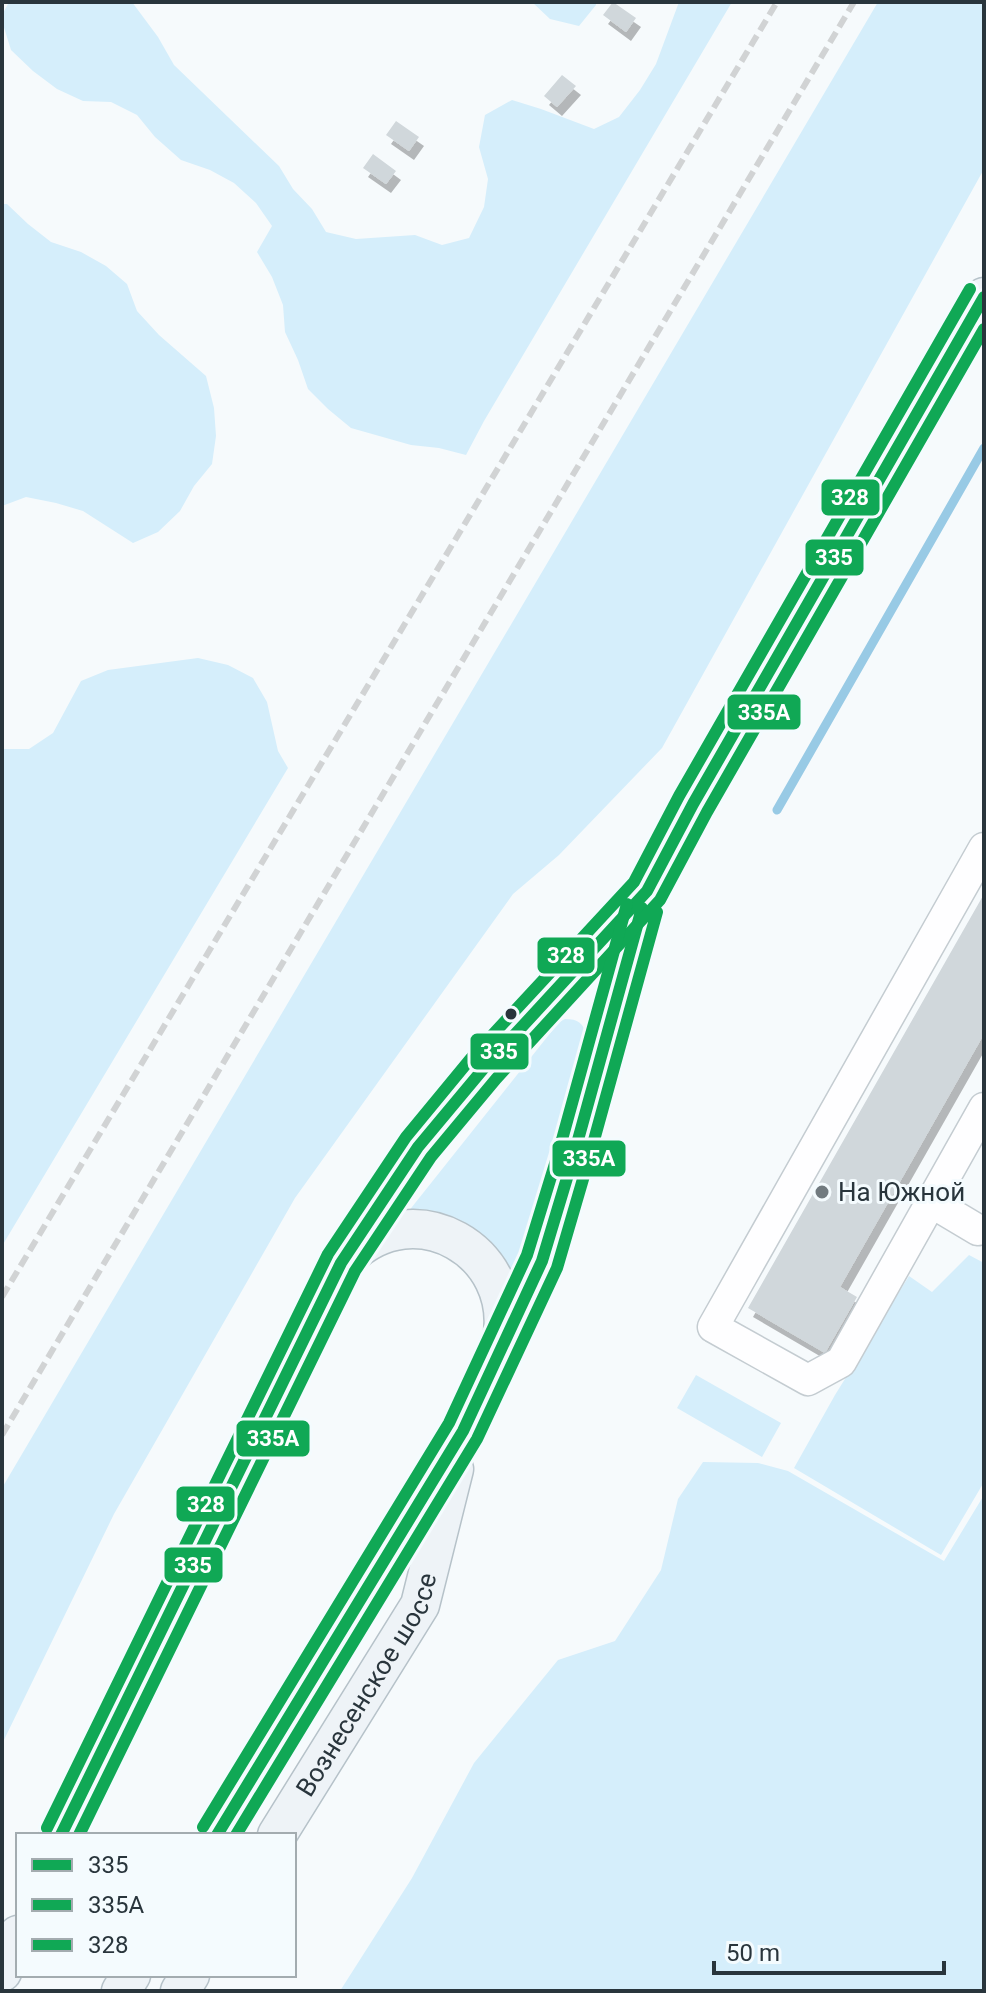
<svg xmlns="http://www.w3.org/2000/svg" width="986" height="1993" viewBox="0 0 986 1993" font-family="Roboto,sans-serif">
	<style>
		.green { fill: #d5eefb }
		.lines { fill: none; stroke-linecap: round; stroke-linejoin: round }
		.stream { stroke: #98cae5; stroke-width: 9 }
		.building { fill: #d0d7db; filter: url(#shadow) }
		.minor-casing { stroke: #c4ccd1; stroke-width: 33 }
		.major-casing { stroke: #b6c2c9; stroke-width: 41 }
		.minor { stroke: #fefeff; stroke-width: 30 }
		.major { stroke: #eef3f7; stroke-width: 38 }
		.rail { stroke: #d1d3d4; stroke-width: 6; stroke-dasharray: 12 6; stroke-linecap: butt }
		.bus-1-casing { stroke: #f4fbfe; stroke-width: 18 }
		.bus-2-casing { stroke: #f4fbfe; stroke-width: 18 }
		.bus-3-casing { stroke: #f4fbfe; stroke-width: 18 }
		.bus-1 { stroke: #10a855; stroke-width: 12 }
		.bus-2 { stroke: #10a855; stroke-width: 12 }
		.bus-3 { stroke: #10a855; stroke-width: 12 }
		.bus-dot { fill: #29353c; stroke: #f4fbfe; stroke-width: 3 }
		.poi-dot { fill: #717a7f; stroke: #f4fbfe; stroke-width: 3 }
		.labels { text-anchor: middle; dominant-baseline: central; stroke-width: 6; stroke-linejoin: round; paint-order: stroke }
		.poi-label { font-size: 26px; fill: #29353c; stroke: #f4fbfe; text-anchor: start }
		.street-label { font-size: 26px; fill: #29353c; stroke: #f4fbfe }
		.line-badge { stroke: #f4fbfe; stroke-width: 3 }
		.badge-label { font-size: 22px; text-anchor: middle; font-weight: bold; fill: #fff }
	</style>
	<defs>
		<filter id="shadow"><feDropShadow dx="5" dy="9" stdDeviation="0" flood-color="#0004"/></filter>
	</defs>
	<rect width="100%" height="100%" fill="#f6fafc"/>
	<path class="green" d="M 9,2 L 132,2 L 158,37 L 174,65 L 279,166 L 293,189 L 312,209 L 326,232 L 356,239 L 415,235 L 442,245 L 469,238 L 484,207 L 488,179 L 479,147 L 485,115 L 512,100 L 541,109 L 594,129 L 619,117 L 640,90 L 656,64 L 679,2 L 732,2 L 484,421 L 466,455 L 439,448 L 411,445 L 351,428 L 328,409 L 308,389 L 298,360 L 285,332 L 283,305 L 272,277 L 257,252 L 272,226 L 256,203 L 234,183 L 210,170 L 181,160 L 155,137 L 137,115 L 111,102 L 83,101 L 57,89 L 33,71 L 11,50 L 2,21 L 2,15 Z
		M 532,2 L 596,2 L 596,5 L 579,26 L 550,19 Z
		M 878,2 L 984,2 L 984,169 L 662,748 L 559,855 L 513,894 L 295,1198 L 114,1514 L 2,1744 L 2,1488 Z
		M 2,204 L 7,204 L 28,224 L 51,242 L 81,252 L 106,266 L 127,284 L 137,311 L 159,335 L 206,376 L 214,408 L 216,436 L 212,464 L 194,486 L 180,511 L 158,532 L 133,543 L 83,511 L 56,503 L 26,497 L 2,506 Z
		M 198,658 L 228,665 L 253,678 L 267,702 L 278,751 L 288,768 L 2,1246 L 2,749 L 29,749 L 53,733 L 81,681 L 108,670 Z
		M 565,1019 C 578,1019 584,1023 586,1036 L 516,1272 L 511,1278 L 408,1212 L 559,1022 Z
		M 969,1255 L 984,1263 L 984,1482 L 941,1555 L 794,1468 L 835,1395 L 909,1276 L 932,1292 Z
		M 696,1375 L 781,1423 L 762,1457 L 677,1408 Z
		M 703,1462 L 758,1463 L 788,1471 L 944,1561 L 984,1495 L 984,1991 L 340,1991 L 412,1878 L 474,1763 L 558,1660 L 615,1641 L 661,1570 L 678,1499 Z"/>
	<g class="lines">
		<path class="stream" d="M 777,810 L 984,448"/>
	</g>
	<path class="building" d="M 613,2 L 636,18 L 626,32 L 603,15 Z
		M 562,75 L 576,86 L 557,107 L 544,96 Z
		M 396,121 L 419,137 L 409,151 L 386,135 Z
		M 373,154 L 396,171 L 386,184 L 363,168 Z
		M 984,894 L 984,1034 L 840,1287 L 857,1297 L 825,1353 L 748,1308 Z"/>
	<g class="lines">
		<defs>
			<path id="minor" d="M 984,848 L 713,1327 L 808,1380 L 841,1362 L 984,1108
				M 931,1202 L 978,1230"/>
			<g id="major">
				<path d="M 349,1256 C 415,1192 518,1251 502,1340"/>
				<path d="M 59,1835 L 341,1263 L 418,1147 L 484,1068 L 642,896"/>
				<path d="M 217,1835 L 463,1431 L 542,1261 L 573,1158 L 647,891 L 693,804 L 984,297"/>
				<path id="s1" d="M 277,1835 L 420,1605 L 454,1469"/>
				<path d="M 2,1972 L 18,1935"/>
				<path d="M 121,1991 L 131,1975"/>
				<path d="M 180,1991 L 190,1975"/>
			</g>
		</defs>
		<use href="#minor" class="minor-casing"/>
		<use href="#major" class="major-casing"/>
		<use href="#minor" class="minor"/>
		<use href="#major" class="major"/>
		<path class="rail" d="M 2,1297 L 777,2
			M 2,1435 L 854,2"/>
		<defs>
			<path id="bus-1" d="M 61,1835 L 341,1263 L 418,1147 L 484,1068 L 647,891 L 693,804 L 984,297
				M 217,1835 L 463,1431 L 542,1261 L 573,1158 L 642,908"/>
			<path id="bus-2" d="M 79,1835 L 355,1271 L 431,1157 L 496,1079 L 660,900 L 707,812 L 984,329
				M 236,1835 L 477,1439 L 557,1268 L 588,1162 L 657,912"/>
			<path id="bus-3" d="M 203,1827 L 449,1423 L 527,1255 L 558,1154 L 627,904
				M 47,1828 L 328,1254 L 406,1137 L 472,1057 L 634,882 L 679,796 L 970,289"/>
		</defs>
		<use href="#bus-1" class="bus-1-casing"/>
		<use href="#bus-2" class="bus-2-casing"/>
		<use href="#bus-3" class="bus-3-casing"/>
		<use href="#bus-1" class="bus-1"/>
		<use href="#bus-2" class="bus-2"/>
		<use href="#bus-3" class="bus-3"/>
	</g>
	<circle class="bus-dot" cx="511" cy="1014" r="7"/>
	<circle class="poi-dot" cx="822" cy="1192" r="8"/>
	<g class="labels">
		<g class="poi-label">
			<text x="838" y="1192">На Южной</text>
		</g>
		<g class="street-label">
			<text stroke="none"><textPath href="#s1" startOffset="176">Вознесенское шоссе</textPath></text>
		</g>
	</g>
	<g class="line-badge">
		<rect x="820" y="478" width="61" height="39" rx="8" fill="#10a855"/>
		<rect x="804" y="538" width="61" height="39" rx="8" fill="#10a855"/>
		<rect x="726" y="693" width="76" height="38" rx="8" fill="#10a855"/>
		<rect x="536" y="936" width="60" height="39" rx="8" fill="#10a855"/>
		<rect x="469" y="1032" width="61" height="39" rx="8" fill="#10a855"/>
		<rect x="551" y="1139" width="76" height="39" rx="8" fill="#10a855"/>
		<rect x="235" y="1419" width="76" height="39" rx="8" fill="#10a855"/>
		<rect x="175" y="1485" width="61" height="38" rx="8" fill="#10a855"/>
		<rect x="163" y="1546" width="61" height="38" rx="8" fill="#10a855"/>
	</g>
	<g class="badge-label">
		<text x="850" y="505">328</text>
		<text x="834" y="565">335</text>
		<text x="764" y="720">335А</text>
		<text x="566" y="963">328</text>
		<text x="499" y="1059">335</text>
		<text x="589" y="1166">335А</text>
		<text x="273" y="1446">335А</text>
		<text x="206" y="1512">328</text>
		<text x="193" y="1573">335</text>
	</g>
	<rect width="986" height="1993" fill="none" stroke="#29353c" stroke-width="8"/>
	<rect x="16" y="1833" width="280" height="144" fill="#f4fbfe" stroke="#a3acb0" stroke-width="2"/>
	<rect x="32" y="1859" width="40" height="12" fill="#10a855" stroke="#a3acb0" stroke-width="2"/>
	<text x="88" y="1873" font-size="24" fill="#29353c">335</text>
	<rect x="32" y="1899" width="40" height="12" fill="#10a855" stroke="#a3acb0" stroke-width="2"/>
	<text x="88" y="1913" font-size="24" fill="#29353c">335А</text>
	<rect x="32" y="1939" width="40" height="12" fill="#10a855" stroke="#a3acb0" stroke-width="2"/>
	<text x="88" y="1953" font-size="24" fill="#29353c">328</text>
	<path d="M714 1961v12h230v-12" fill="none" stroke="#29353c" stroke-width="4"/>
	<text x="726" y="1961" font-size="24" fill="#29353c" stroke="#f4fbfe" stroke-width="6" paint-order="stroke">50 m</text>
</svg>
